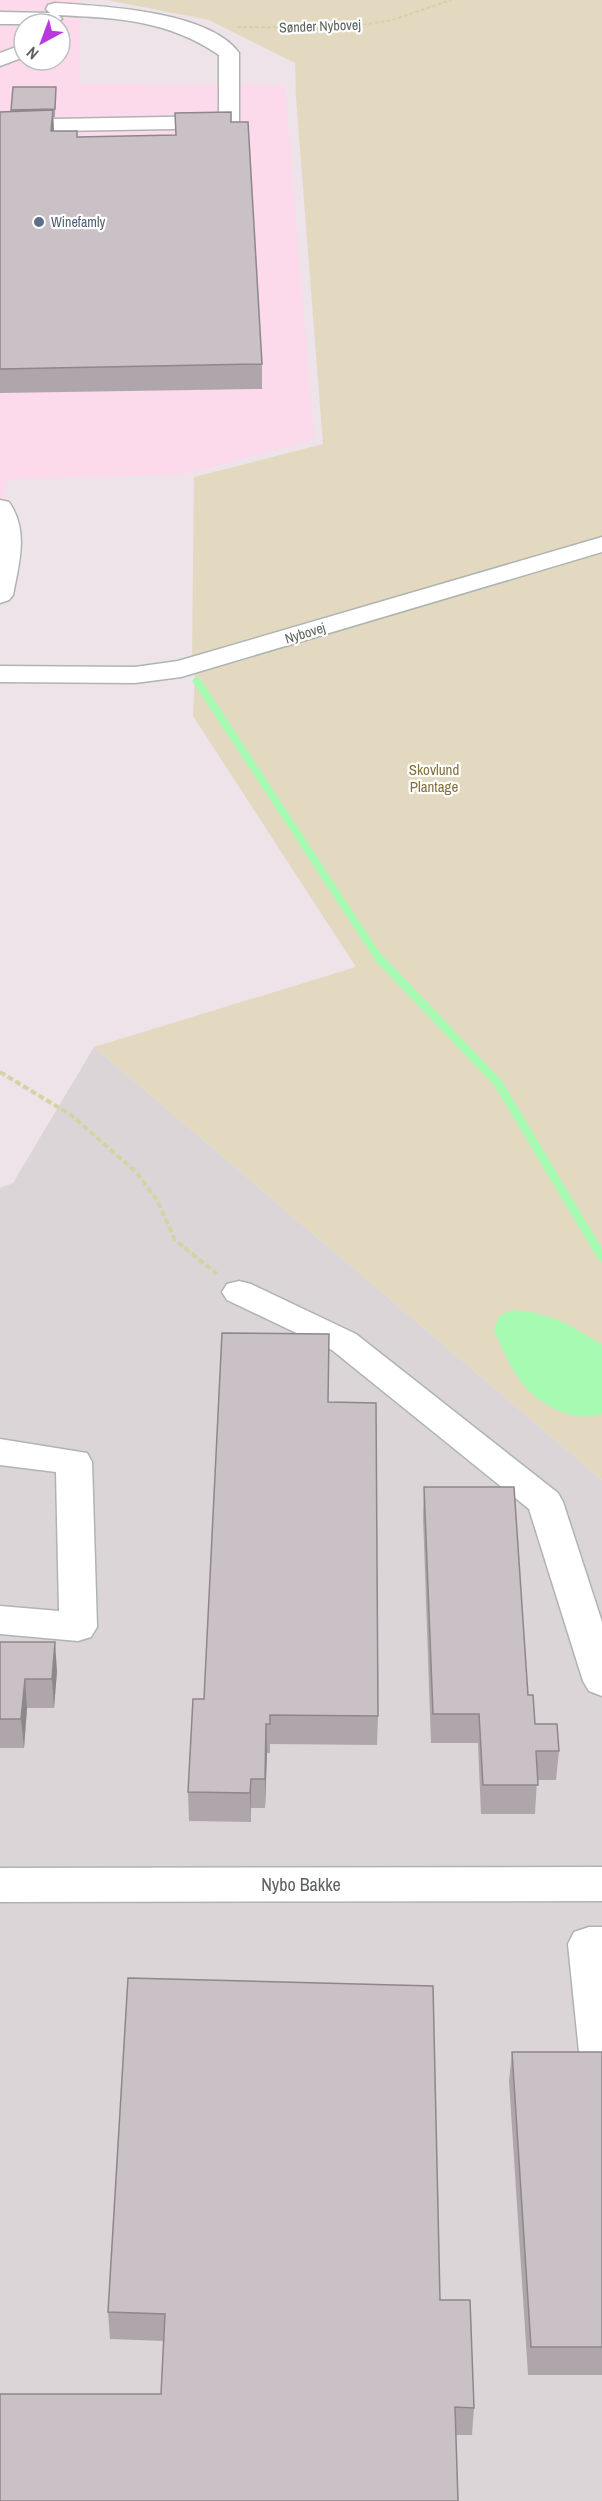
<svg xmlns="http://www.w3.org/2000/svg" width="602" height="2501" viewBox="0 0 602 2501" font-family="'Archivo Narrow',sans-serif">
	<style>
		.commercial { fill: #fcd9eb; fill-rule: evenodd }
		.industrial { fill: #dbd5d8 }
		.green { fill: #e3d9c0 }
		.water { fill: #a6fab2 }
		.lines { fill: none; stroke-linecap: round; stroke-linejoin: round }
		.stream-far1 { stroke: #a6fab2; stroke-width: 8 }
		.stream { stroke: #a6fab2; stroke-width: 9 }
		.minor-casing { stroke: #aeb5b1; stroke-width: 3 }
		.path-far1 { stroke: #d4d3a4; stroke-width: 2; stroke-dasharray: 4 2; stroke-linecap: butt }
		.path { stroke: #d4d3a4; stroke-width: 4; stroke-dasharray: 6 3; stroke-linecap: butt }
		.minor { fill: #fff; fill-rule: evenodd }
		.wall { fill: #aea6ab }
		.shaded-wall { fill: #8d878b }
		.building { fill: #cac1c7; stroke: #8d878b; stroke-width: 1.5 }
		.service-dot { fill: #5c6f8a; stroke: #fff; stroke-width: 2 }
		.labels { text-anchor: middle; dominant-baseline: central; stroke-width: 4.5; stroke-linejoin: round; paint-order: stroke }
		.far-street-label { font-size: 14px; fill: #5b635d; stroke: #fff }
		.far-service-label { font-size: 14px; fill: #4e5e75; stroke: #fff; text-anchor: start }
		.park-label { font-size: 15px; fill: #83713a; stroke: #fff }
		.near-street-label { font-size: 18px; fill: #5b635d; stroke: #fff }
	</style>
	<rect width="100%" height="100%" fill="#ede3e8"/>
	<path class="commercial" d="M 0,0 L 81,0 L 79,84 L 285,85 L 314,440 L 181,475 L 8,479 L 0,511 ZM 24,24 L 60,24 L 60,60 L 24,60 Z"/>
	<path class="industrial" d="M 94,1047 L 602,1480 L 602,2501 L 0,2501 L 0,1188 L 13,1183 Z"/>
	<path class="green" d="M 107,0 L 602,0 L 602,541 L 192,661 L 194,477 L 323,444 L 296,97 L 295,63 L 209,20 Z
		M 602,551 L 602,1480 L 94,1047 L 356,967 L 193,716 L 195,671 Z"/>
	<path class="water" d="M 512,1310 C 549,1312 571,1325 602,1345 L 602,1414 C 569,1424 532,1401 515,1373 C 507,1360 501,1345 494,1331 L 499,1316 Z"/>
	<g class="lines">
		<path class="stream-far1" d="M 197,681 L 380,960"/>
		<path class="stream" d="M 379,958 L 498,1083 L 602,1257"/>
		<defs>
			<path id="minor" d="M 55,3 C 102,6 210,11 239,53 L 239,122 L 236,126 L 229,128 L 0,132 L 0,120 L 219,116 L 219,55 C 168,20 118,18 58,15 L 62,19 L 55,24 L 0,24 L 0,12 L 50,13 L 46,9 L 48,5 Z
				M 24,44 L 24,57 L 0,66 L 0,53 Z
				M 0,500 L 9,502 C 29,531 19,563 13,595 L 9,600 L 0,603 Z
				M 602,537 L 602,552 L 181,677 L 135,683 L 0,682 L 0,666 L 135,667 L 178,661 Z
				M 239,1281 L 251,1284 L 356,1334 L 558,1493 L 563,1502 L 602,1622 L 602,1696 L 589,1691 L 583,1681 L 529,1509 L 332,1350 L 227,1300 L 222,1292 L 227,1284 Z
				M 0,1439 L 87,1453 L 92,1462 L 97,1627 L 91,1637 L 78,1641 L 0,1634 L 0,1606 L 59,1611 L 56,1472 L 0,1465 Z
				M 602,1867 L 602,1901 L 0,1902 L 0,1868 Z
				M 589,1927 L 602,1927 L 602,2069 L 600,2070 L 585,2065 L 579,2052 L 568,1944 L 574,1932 Z"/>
		</defs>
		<use href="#minor" class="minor-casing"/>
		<path class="path-far1" d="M 237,27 L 343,28 L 392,20 L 451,0"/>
		<path class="path" d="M 0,1072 L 71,1115 L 136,1172 L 157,1200 L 175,1240 L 217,1274"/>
		<use href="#minor" class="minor"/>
	</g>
	<path class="wall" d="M 13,87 L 56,87 L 55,117 L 53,117 L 54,131 L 77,137 L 176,135 L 231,122 L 262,364 L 262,389 L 0,393 L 0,112 L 11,111 Z
		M 328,1402 L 378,1716 L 377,1745 L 270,1744 L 270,1753 L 267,1753 L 265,1808 L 251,1808 L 251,1822 L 189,1821 L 188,1792 L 204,1699 Z
		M 424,1487 L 528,1695 L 535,1724 L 559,1751 L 556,1780 L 537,1780 L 535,1814 L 481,1814 L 478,1743 L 431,1743 L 423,1516 Z
		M 0,1642 L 57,1671 L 54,1708 L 27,1708 L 24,1748 L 0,1748 Z
		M 512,2052 L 602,2052 L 602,2375 L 528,2375 L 509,2081 Z
		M 440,2300 L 474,2408 L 472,2435 L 456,2435 L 161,2394 L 164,2341 L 110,2339 L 108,2312 Z"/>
	<path class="shaded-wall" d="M 53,110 L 54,133 L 51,131 Z
		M 55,1642 L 57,1671 L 54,1708 L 52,1679 Z
		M 25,1679 L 27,1708 L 24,1748 L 21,1719 Z
		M 266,1724 L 267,1753 L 265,1808 L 265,1779 Z
		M 251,1779 L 251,1822 L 250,1793 Z"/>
	<path class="building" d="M 13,87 L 56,87 L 55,109 L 11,110 Z
		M 53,110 L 51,131 L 77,131 L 77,137 L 176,135 L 175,113 L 231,112 L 231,122 L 248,122 L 262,364 L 0,369 L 0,112 Z
		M 222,1333 L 329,1334 L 328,1402 L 376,1403 L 378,1716 L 270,1715 L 270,1724 L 266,1724 L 265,1779 L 251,1779 L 250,1793 L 188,1792 L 193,1699 L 204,1699 Z
		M 424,1487 L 514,1487 L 528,1695 L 533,1695 L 535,1724 L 557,1724 L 559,1751 L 536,1751 L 538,1785 L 483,1785 L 479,1714 L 433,1714 Z
		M 0,1642 L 55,1642 L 52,1679 L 25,1679 L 21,1719 L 0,1719 Z
		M 128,1978 L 433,1986 L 440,2300 L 470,2300 L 474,2408 L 455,2407 L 458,2501 L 0,2501 L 0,2394 L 161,2394 L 165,2314 L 108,2312 Z
		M 512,2052 L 602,2052 L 602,2347 L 531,2347 Z"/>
	<circle class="service-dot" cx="39" cy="222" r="6"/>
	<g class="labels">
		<g class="far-street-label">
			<text transform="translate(320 26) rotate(-2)">Sønder Nybovej</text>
			<text transform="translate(305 633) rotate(-17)">Nybovej</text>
		</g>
		<g class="far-service-label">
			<text x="51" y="222">Winefamly</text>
		</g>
		<g class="park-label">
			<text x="434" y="769">Skovlund<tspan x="434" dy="17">Plantage</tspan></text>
		</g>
		<g class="near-street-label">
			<text x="301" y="1884">Nybo Bakke</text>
		</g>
	</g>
	<g transform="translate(42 42) rotate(221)"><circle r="28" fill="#ffffff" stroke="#bdc1be" stroke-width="1.5"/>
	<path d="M0-4.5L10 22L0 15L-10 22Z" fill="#bb37df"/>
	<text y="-9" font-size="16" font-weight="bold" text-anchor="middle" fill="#5b635d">N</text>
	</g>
</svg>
